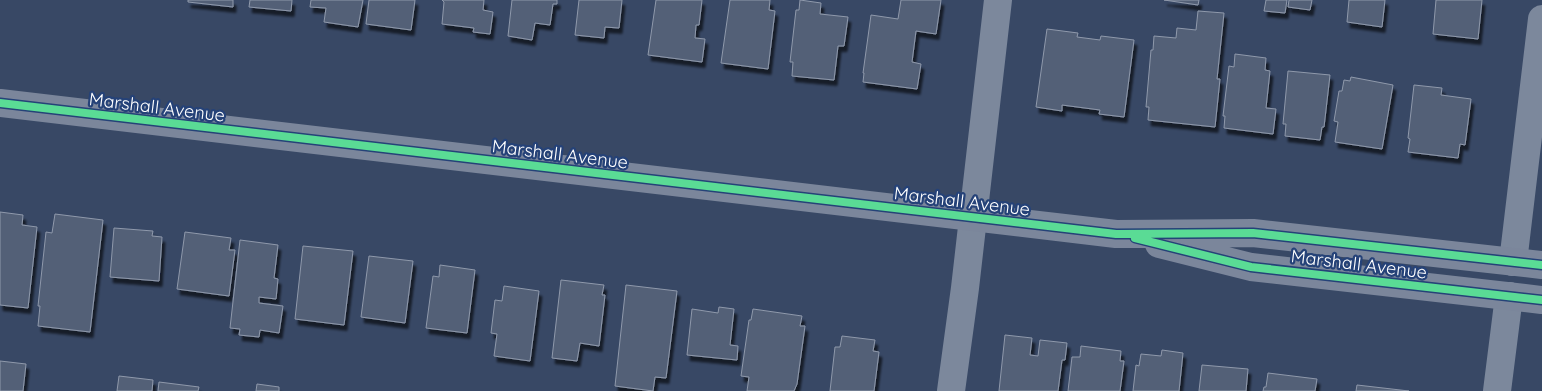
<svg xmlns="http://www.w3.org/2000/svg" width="1542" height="391" viewBox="0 0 1542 391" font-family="Quicksand,sans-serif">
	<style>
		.building { fill: #536077; stroke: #8f99ab; filter: url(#shadow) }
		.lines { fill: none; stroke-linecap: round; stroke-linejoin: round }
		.street { stroke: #7c889c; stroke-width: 28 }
		.primary { stroke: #7b869b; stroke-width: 28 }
		.cycleway-casing { stroke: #254278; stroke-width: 11 }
		.cycleway { stroke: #5adb95; stroke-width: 8 }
		.labels { text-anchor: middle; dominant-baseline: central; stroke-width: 4.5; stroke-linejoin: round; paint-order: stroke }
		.street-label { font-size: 18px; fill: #fff; stroke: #254278 }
	</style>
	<defs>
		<filter id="shadow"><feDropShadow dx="3" dy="5.5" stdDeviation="1" flood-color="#0009"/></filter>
	</defs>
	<rect width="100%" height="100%" fill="#384865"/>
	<path class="building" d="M 188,0 L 233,0 L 233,7 L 188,2 Z
		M 250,0 L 292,0 L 291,11 L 249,7 Z
		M 311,0 L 363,0 L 358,27 L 324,22 L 326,8 L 310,7 Z
		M 369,0 L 415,0 L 411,30 L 366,24 Z
		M 442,0 L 484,0 L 483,10 L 493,12 L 490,34 L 473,32 L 474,28 L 442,24 L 444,2 Z
		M 512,0 L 557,0 L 557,4 L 553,4 L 550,25 L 535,23 L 532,40 L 508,36 Z
		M 579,0 L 622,0 L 619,28 L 605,27 L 604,38 L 575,35 Z
		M 656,0 L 702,0 L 699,25 L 696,25 L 695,38 L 705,39 L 702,62 L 648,55 Z
		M 730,0 L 770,0 L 769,10 L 775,11 L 768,69 L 721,63 Z
		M 800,0 L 821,3 L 820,14 L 848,17 L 844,46 L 838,46 L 834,80 L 792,76 L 793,62 L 790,62 L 796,10 L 799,10 Z
		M 901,0 L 941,0 L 936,34 L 916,31 L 912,62 L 921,64 L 917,89 L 863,82 L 864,73 L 863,73 L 871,15 L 898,19 Z
		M 1164,0 L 1199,0 L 1198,5 Z
		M 1266,0 L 1287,0 L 1285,13 L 1264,11 Z
		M 1289,0 L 1312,0 L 1310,10 L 1288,7 Z
		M 1349,0 L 1385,0 L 1382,27 L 1347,22 Z
		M 1436,0 L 1482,0 L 1478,39 L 1433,34 Z
		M 1198,11 L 1224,13 L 1217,79 L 1220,79 L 1215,127 L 1148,120 L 1149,107 L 1146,107 L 1151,50 L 1153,50 L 1154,36 L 1176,38 L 1177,28 L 1196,30 Z
		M 1047,29 L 1078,33 L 1077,37 L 1100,40 L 1101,36 L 1134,40 L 1124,117 L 1099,114 L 1100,110 L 1062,105 L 1062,111 L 1036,107 Z
		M 1235,54 L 1266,58 L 1265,70 L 1270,71 L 1266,108 L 1276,109 L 1273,134 L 1224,128 L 1225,116 L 1223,116 L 1229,66 L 1234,67 Z
		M 1288,71 L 1330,75 L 1324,127 L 1322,127 L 1320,140 L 1285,136 L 1286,124 L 1283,124 Z
		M 1351,77 L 1393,85 L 1382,149 L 1335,142 L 1338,122 L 1334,121 L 1339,91 L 1342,91 L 1344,80 L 1350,81 Z
		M 1414,85 L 1442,88 L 1441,95 L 1471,99 L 1465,145 L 1460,144 L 1458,158 L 1408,152 L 1410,139 L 1408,138 Z
		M 0,212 L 23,215 L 22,225 L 37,227 L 28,308 L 0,305 Z
		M 55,214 L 103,220 L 90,332 L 38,326 L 40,306 L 38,306 L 46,232 L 52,233 Z
		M 114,228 L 153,231 L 152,236 L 162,237 L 159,281 L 110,277 Z
		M 185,232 L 231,238 L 229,250 L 235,250 L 229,296 L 177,289 Z
		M 240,240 L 278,245 L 274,278 L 278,279 L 276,299 L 259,297 L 259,303 L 283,306 L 279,333 L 260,330 L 259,337 L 239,335 L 240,329 L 230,328 Z
		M 303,246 L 353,251 L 344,325 L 295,319 Z
		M 369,256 L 413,261 L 405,323 L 361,317 Z
		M 440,265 L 475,270 L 467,333 L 426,328 L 433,276 L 439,277 Z
		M 561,280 L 604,285 L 602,295 L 605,295 L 599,346 L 580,343 L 577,361 L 552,358 Z
		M 626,285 L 677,291 L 666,378 L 655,377 L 653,391 L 615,386 Z
		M 504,286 L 539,291 L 530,361 L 494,356 L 497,334 L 491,333 L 495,300 L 502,301 Z
		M 719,307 L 734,309 L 730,345 L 738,346 L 737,360 L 687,355 L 692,309 L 718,313 Z
		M 753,309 L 802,316 L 800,326 L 805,326 L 797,384 L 794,391 L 747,391 L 749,377 L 741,376 L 749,320 L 751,320 Z
		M 1005,335 L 1032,338 L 1030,355 L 1038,356 L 1040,340 L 1067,343 L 1065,360 L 1062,360 L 1058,391 L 999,391 Z
		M 842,336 L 875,340 L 873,351 L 879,352 L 874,391 L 830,391 L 835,347 L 840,347 Z
		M 1081,346 L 1121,351 L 1120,361 L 1124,361 L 1120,391 L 1068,391 L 1072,357 L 1080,357 Z
		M 1162,350 L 1183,353 L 1179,391 L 1133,391 L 1136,365 L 1139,366 L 1141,354 L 1161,356 Z
		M 0,361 L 26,364 L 23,391 L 0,391 Z
		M 1202,365 L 1248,369 L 1246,391 L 1199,391 Z
		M 1268,373 L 1317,379 L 1315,391 L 1263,391 L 1264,387 L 1266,387 Z
		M 119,376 L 153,380 L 152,391 L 117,391 Z
		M 159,382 L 199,387 L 198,391 L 158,391 Z
		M 257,384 L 279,387 L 279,391 L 256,391 Z
		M 1357,385 L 1409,391 L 1356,391 Z"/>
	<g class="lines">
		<path class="street" d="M 1513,262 L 1542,19
			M 951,391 L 965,288 L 998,0
			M 1497,391 L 1509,296"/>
		<path class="primary" d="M 0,103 L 1116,234 L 1253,233 L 1542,265
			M 1159,244 L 1251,267 L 1542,300"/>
		<defs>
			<path id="cycleway" d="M 0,103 L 1116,234 L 1253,233 L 1542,265
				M 1135,238 L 1251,267 L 1542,300"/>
		</defs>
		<use href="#cycleway" class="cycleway-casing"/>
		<use href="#cycleway" class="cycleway"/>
	</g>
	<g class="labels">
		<g class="street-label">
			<text transform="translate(157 107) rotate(7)">Marshall Avenue</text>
			<text transform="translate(560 154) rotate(7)">Marshall Avenue</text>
			<text transform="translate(962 201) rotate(7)">Marshall Avenue</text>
			<text transform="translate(1359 264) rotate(7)">Marshall Avenue</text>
		</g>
	</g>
</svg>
